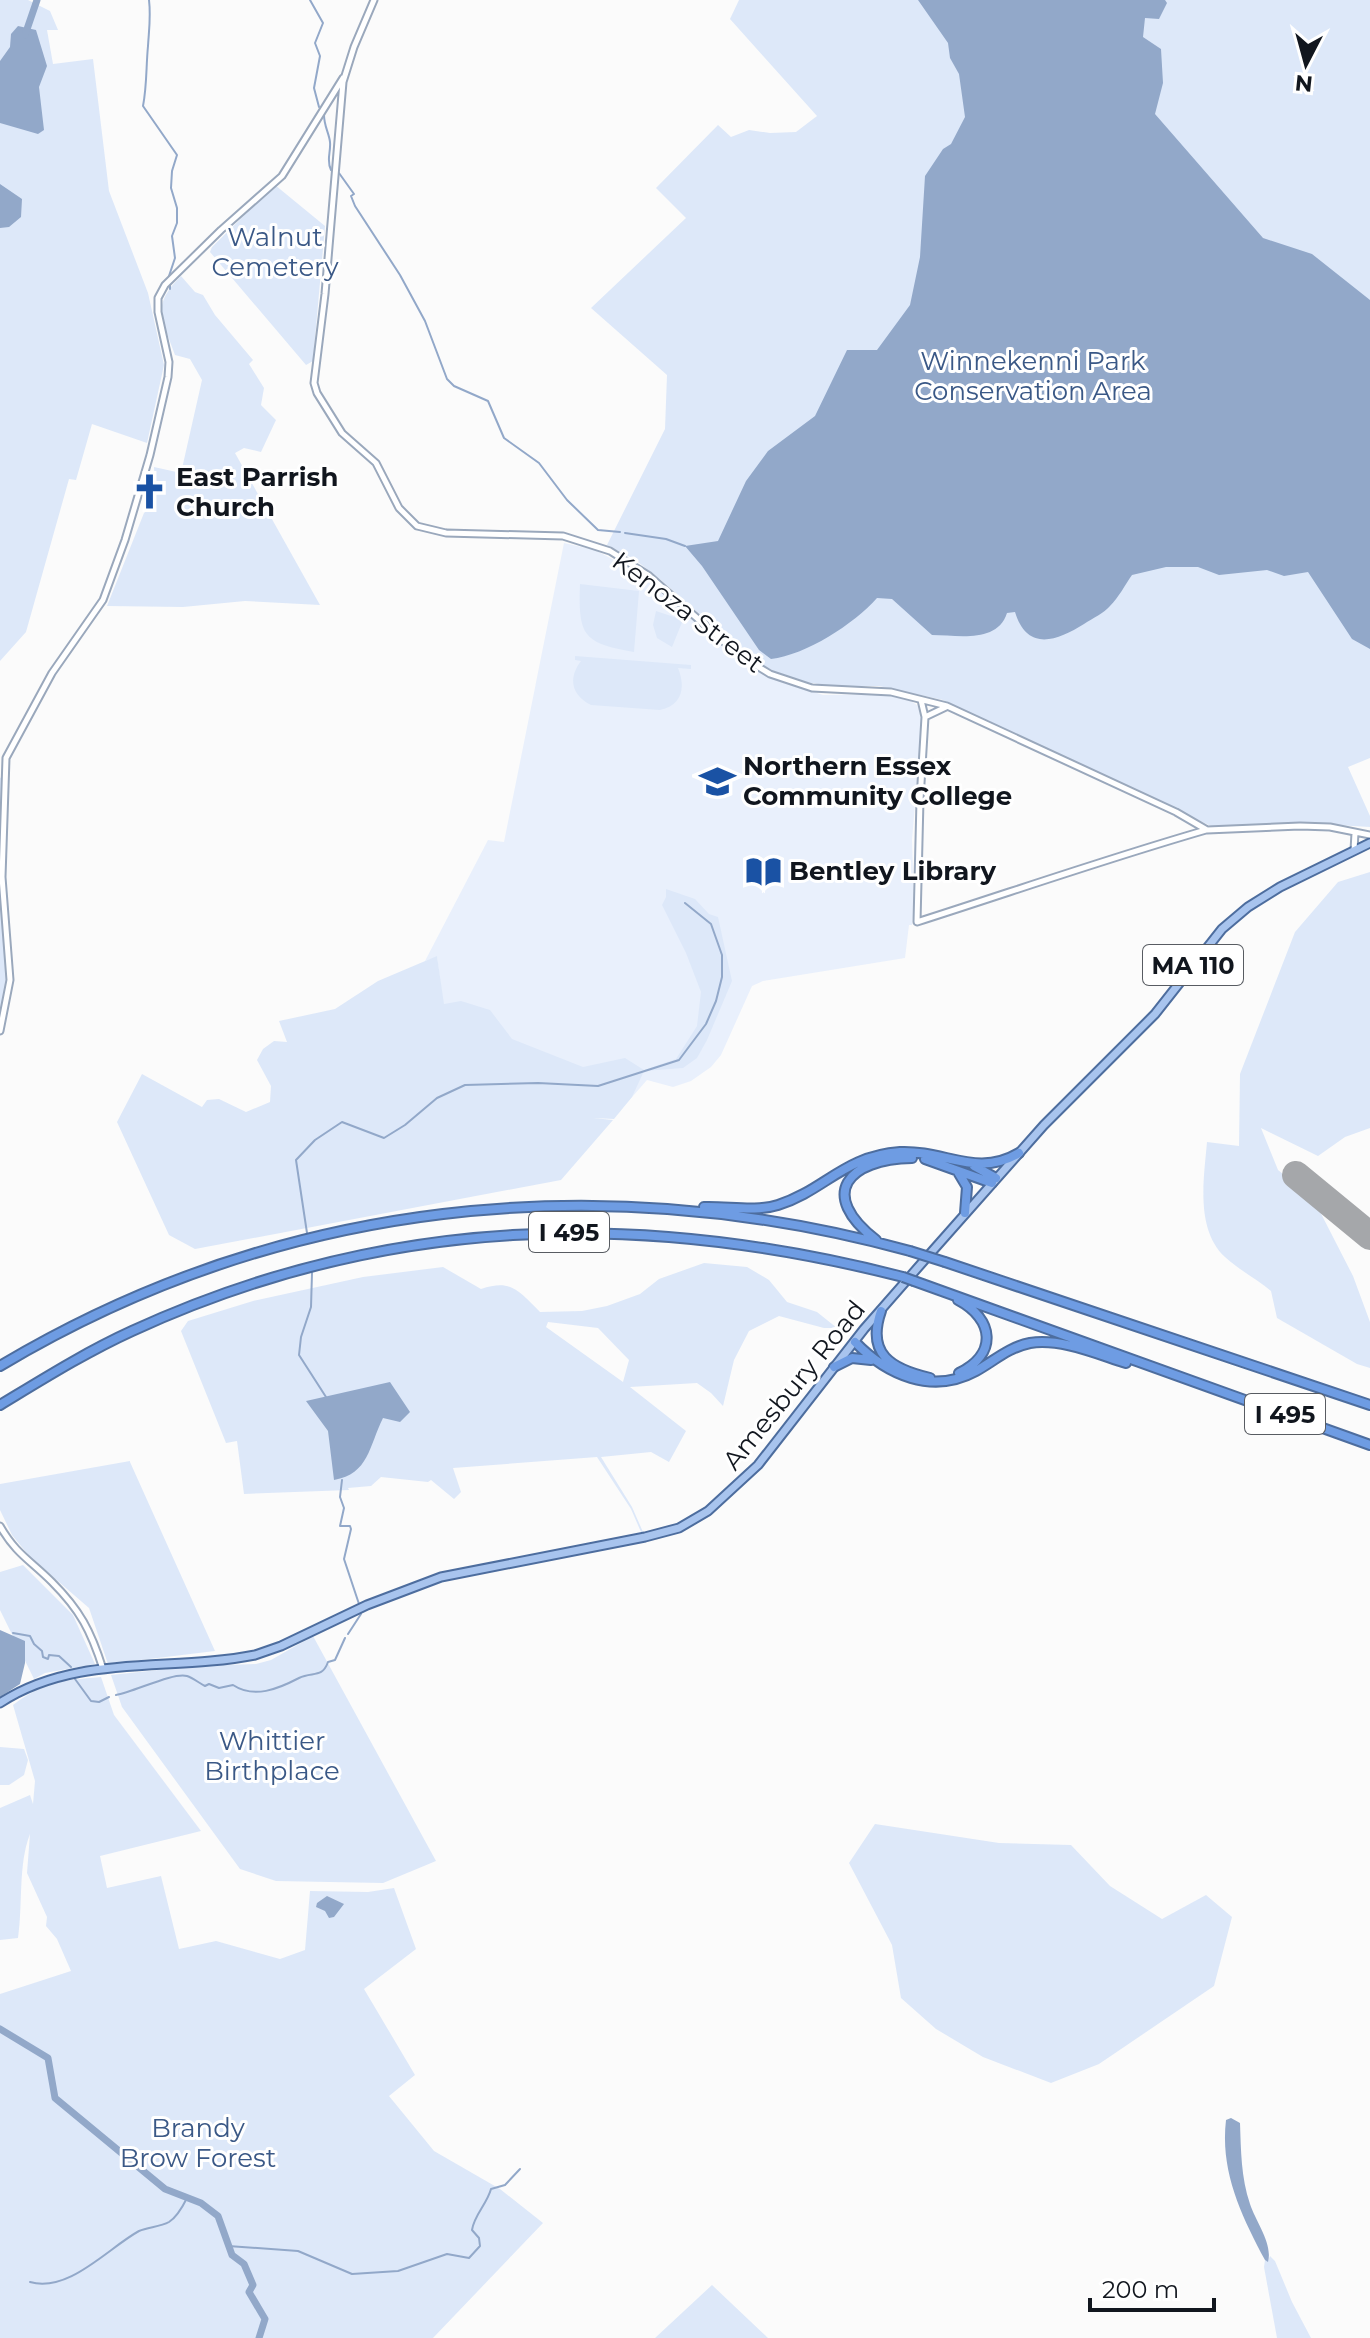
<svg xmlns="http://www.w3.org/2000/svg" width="1370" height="2338" viewBox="0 0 1370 2338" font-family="Montserrat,sans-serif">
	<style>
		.built { fill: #e9f0fc }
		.green { fill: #dde8f9; fill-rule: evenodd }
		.water { fill: #92a8c9 }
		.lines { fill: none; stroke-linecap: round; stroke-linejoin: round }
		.stream { stroke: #92a8c9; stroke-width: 2 }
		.river { stroke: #92a8c9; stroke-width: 7 }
		.runway { stroke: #a5a7aa; stroke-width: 28 }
		.minor-casing { stroke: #9aa8bc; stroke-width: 9 }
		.major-casing { stroke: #4d6d9e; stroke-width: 11 }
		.highway-casing { stroke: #4d6d9e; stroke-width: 12 }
		.minor { stroke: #fff; stroke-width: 5 }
		.major { stroke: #a8c4ee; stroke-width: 7 }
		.highway { stroke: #6e9ce3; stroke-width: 8 }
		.highway-bridge-casing { stroke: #4d6d9e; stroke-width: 12; stroke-linecap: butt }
		.highway-bridge { stroke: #6e9ce3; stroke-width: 8 }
		.labels { text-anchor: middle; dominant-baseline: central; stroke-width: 6; stroke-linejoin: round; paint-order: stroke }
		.shield { fill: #fff; stroke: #585c62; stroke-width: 2 }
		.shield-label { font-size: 24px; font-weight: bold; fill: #11161e }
		.park-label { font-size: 26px; fill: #3a5886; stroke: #fff }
		.poi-label { font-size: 26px; font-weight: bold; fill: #11161e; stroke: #fff; text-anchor: start }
		.street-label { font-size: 26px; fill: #11161e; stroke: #fff }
	</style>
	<rect width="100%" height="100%" fill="#fbfbfb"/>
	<path class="built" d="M 564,543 L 595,550 L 637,572 L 734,656 L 768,677 L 823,695 L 881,694 L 911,701 L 918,706 L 922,722 L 912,840 L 914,906 L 912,925 L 909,925 L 905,958 L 763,981 L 752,986 L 721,1055 L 711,1067 L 691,1081 L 673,1087 L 647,1080 L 618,1113 L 544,1111 L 494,1120 L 474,1135 L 443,1002 L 437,957 L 425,961 L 488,840 L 504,842 Z"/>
	<path class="green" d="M 0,0 L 28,0 L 50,11 L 58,30 L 47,30 L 53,64 L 93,59 L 109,191 L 148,293 L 164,365 L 147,443 L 92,424 L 76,480 L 69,479 L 26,632 L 0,661 Z
		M 739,0 L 1370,0 L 1370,758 L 1348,767 L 1370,816 L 1370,827 L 1301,823 L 1213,827 L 943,700 L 879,686 L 833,686 L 797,681 L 778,674 L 743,652 L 661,580 L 634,559 L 607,545 L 665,429 L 667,375 L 591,308 L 686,218 L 656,188 L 718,125 L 731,137 L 749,130 L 770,133 L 796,132 L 817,116 L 730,19 Z
		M 275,185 L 325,226 L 313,361 L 306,365 L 210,252 L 212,247 Z
		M 181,276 L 195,292 L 203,295 L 215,315 L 253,360 L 249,364 L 264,388 L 261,405 L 276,420 L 261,452 L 244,448 L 235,453 L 320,605 L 245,601 L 183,607 L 107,606 L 144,513 C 161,502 154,484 154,467 L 181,473 L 202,380 L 190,359 L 175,355 C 162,318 150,307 181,276 Z
		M 580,584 L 639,591 L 634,652 C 583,643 578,636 580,584 Z
		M 656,611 L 683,620 L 672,647 L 657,638 L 653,625 Z
		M 575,656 L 691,665 L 691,669 L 678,668 C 686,688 682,705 660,710 L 591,705 C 571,695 568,678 581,661 L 575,660 Z
		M 4,776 L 4,835 L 10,980 L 0,1026 L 0,778 Z
		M 1370,872 L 1370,1128 L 1345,1137 L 1318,1156 L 1261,1128 L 1278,1170 L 1313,1198 L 1353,1276 L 1370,1322 L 1370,1368 L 1357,1364 L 1277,1318 L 1271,1291 C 1257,1279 1239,1270 1225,1257 C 1195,1229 1204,1178 1207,1142 L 1239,1146 L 1240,1074 L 1295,932 L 1338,882 Z
		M 666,889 L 695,899 L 709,914 L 718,917 L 732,981 L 707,1040 L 697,1058 L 683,1068 L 644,1071 L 632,1097 L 614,1119 L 593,1118 L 613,1120 L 561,1180 L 195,1249 L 169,1235 L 117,1122 L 142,1074 L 202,1107 L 207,1100 L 219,1099 L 246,1112 L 270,1102 L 271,1086 L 257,1060 L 263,1049 L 274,1041 L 287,1042 L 279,1021 L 335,1009 L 378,981 L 437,956 L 444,1004 L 461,1001 L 490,1010 L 512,1039 L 583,1067 L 625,1058 L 644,1070 L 676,1059 L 697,1026 L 701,992 L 686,953 L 662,905 L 666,897 Z
		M 704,1263 L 747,1267 L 769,1280 L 787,1302 L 817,1312 L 837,1328 L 824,1328 L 779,1316 L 749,1331 L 734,1360 L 723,1406 L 711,1393 L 697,1383 L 630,1387 L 686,1431 L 669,1462 L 651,1452 L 601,1457 L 632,1507 L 643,1532 L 641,1532 L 631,1509 L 597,1457 L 453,1468 L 461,1492 L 454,1499 L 431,1480 L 428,1482 L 381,1477 L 371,1486 L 348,1488 L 349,1490 L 244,1494 L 237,1441 L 226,1443 L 181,1331 L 188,1321 L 253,1301 L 363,1277 L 443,1267 L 481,1289 C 511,1279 518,1290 540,1312 L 582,1311 L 607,1306 L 640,1294 L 659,1279 ZM 548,1322 L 598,1328 L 629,1360 L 623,1382 L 546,1327 Z
		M 130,1461 L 130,1462 L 215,1651 L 108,1664 L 89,1608 L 30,1557 L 12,1535 L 0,1510 L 0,1484 Z
		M 23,1565 L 73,1615 L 95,1664 L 45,1673 L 34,1679 L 0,1610 L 0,1572 Z
		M 313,1636 L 436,1861 L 383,1883 L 276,1881 L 240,1869 L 122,1707 L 111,1675 L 196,1666 L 256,1664 L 271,1660 Z
		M 101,1677 L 114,1715 L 201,1831 L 100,1856 L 107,1888 L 161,1876 L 179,1949 L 216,1941 L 280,1959 L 305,1950 L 310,1891 L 368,1892 L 394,1888 L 416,1949 L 364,1989 L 415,2075 L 389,2096 L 434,2151 L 500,2189 L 543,2223 L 433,2338 L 0,2338 L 0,1994 L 71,1971 L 57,1939 L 46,1926 L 47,1917 L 27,1873 L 30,1834 C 18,1864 23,1905 18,1938 L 0,1940 L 0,1808 L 30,1795 L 33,1804 L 35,1781 L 13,1705 C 47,1680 60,1681 101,1677 Z
		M 0,1747 L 24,1749 L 28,1760 L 24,1775 L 9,1785 L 0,1785 Z
		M 875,1824 L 999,1843 L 1071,1845 L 1110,1886 L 1162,1919 L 1206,1895 L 1232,1917 L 1214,1986 L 1099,2064 L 1051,2083 L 983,2057 L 936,2029 L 901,1998 L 892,1945 L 849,1863 Z
		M 1270,2256 L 1275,2261 L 1292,2302 L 1311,2338 L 1277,2338 L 1264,2267 L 1265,2260 L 1268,2261 Z
		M 712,2285 L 768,2338 L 655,2338 Z"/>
	<path class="water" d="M 918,0 L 1165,0 L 1167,3 L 1159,19 L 1145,18 L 1143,37 L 1161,49 L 1163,83 L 1155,114 L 1263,238 L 1312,254 L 1370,300 L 1370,649 L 1352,639 L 1308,572 L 1284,576 L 1267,570 L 1219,575 L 1198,567 L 1166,567 L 1132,575 C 1125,585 1119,597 1110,606 C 1104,613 1093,618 1084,624 C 1057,641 1027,652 1015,612 L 1007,613 C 997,644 957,635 932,635 L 892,599 L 877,598 C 854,624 806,655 771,659 L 759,650 L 702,566 L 685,546 L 718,541 L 746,481 L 768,451 L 815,416 L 847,350 L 877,350 L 910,305 L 920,257 L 925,176 L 943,149 L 951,144 L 965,117 L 959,74 L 950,58 L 948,43 Z
		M 18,26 L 36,30 L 47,66 L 39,87 L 44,130 L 38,134 L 0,123 L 0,61 L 10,47 L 11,34 Z
		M 0,184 L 22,199 L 21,217 L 9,227 L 0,228 Z
		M 390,1382 L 410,1412 L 400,1422 L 383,1418 C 369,1446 369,1474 334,1480 L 328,1431 L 306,1401 Z
		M 0,1630 L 25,1641 L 25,1663 L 20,1684 L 0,1697 Z
		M 327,1896 L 344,1904 L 334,1917 L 329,1918 L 325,1911 L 316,1907 L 317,1903 Z
		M 1231,2118 L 1240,2123 C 1241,2151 1241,2177 1250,2204 C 1256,2222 1273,2244 1268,2262 L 1265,2260 C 1241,2215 1220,2171 1226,2120 Z"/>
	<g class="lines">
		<path class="stream" d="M 149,0 C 151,17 149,29 148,46 C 146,66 147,86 143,106 L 177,155 L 172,171 L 171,188 L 177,208 L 177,223 L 172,236 L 175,258 L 169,276
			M 310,0 L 323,23 L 315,43 L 320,56 L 314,88 L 319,107
			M 324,115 C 324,126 329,133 330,142 C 331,153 326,160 331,170
			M 339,173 L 354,194 L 351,196 L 355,206 L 400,275 L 425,321 L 447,379 L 454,386 L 488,401 L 504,438 L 539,463 L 567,500 L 598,530 L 620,532
			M 170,285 L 170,289
			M 625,533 L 666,539 L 685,546
			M 307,1233 L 296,1160 L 315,1140 L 342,1122 L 384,1138 L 405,1125 L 437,1098 L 465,1085 L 538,1083 L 598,1086 L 679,1060 L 706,1024 L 716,1001 L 722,977 L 722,955 L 711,924 L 685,903
			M 312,1273 L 311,1307 L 301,1337 L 299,1355 L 326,1397
			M 342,1480 L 340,1497 L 344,1508 L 340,1526 L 350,1526 L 351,1529 L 344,1559 L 359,1604
			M 13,1633 L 30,1636 L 34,1644 L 42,1651 L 43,1657 L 48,1659 L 49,1655 L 59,1656 L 71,1667
			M 348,1634 L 361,1614
			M 75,1679 L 91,1701 L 99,1702 L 109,1697
			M 116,1695 C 134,1692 173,1672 187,1676 C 193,1678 199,1683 205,1686 L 209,1684 L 219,1688 L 233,1685 C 254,1699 278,1689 299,1678 C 312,1671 322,1679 328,1662 L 335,1660 L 345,1638
			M 228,2246 L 298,2251 L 352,2274 L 398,2271 L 447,2254 L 469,2258 L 480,2246 L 479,2238 L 472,2230 C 474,2215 487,2204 491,2189 L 505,2185 L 520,2169
			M 30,2282 C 69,2293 108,2248 139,2231 C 148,2227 160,2227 169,2222 C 177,2217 183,2206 187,2198"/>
		<path class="river" d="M 25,35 L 37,0
			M 0,2029 L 48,2058 L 55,2098 L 165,2189 L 201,2203 L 218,2216 L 232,2255 L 244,2264 L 253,2285 L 249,2292 L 265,2319 L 259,2338"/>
		<path class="runway" d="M 1296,1175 L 1370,1236"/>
		<defs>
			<path id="minor" d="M 374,0 L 354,47 L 343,82 L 325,294 L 314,383 L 317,393 L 342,433 L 376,463 L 399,508 L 417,526 L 446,533 L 563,536 L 610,551 L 648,575 L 739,655 L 770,674 L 812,688 L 891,692 L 947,706 L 1176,812 L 1207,830 L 1300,826 L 1330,827 L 1370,835
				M 921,700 L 925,717 L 920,800 L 917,922 C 1014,891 1109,858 1206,830
				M 925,717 L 946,707
				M 1354,850 L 1355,833
				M 0,1031 L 10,980 L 2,877 L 6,758 L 52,673 L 103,600 L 125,540 L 150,455 L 168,377 L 169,362 L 158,312 L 158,298 L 165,285 L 221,230 L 282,176 L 343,78
				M 0,1526 C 16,1554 30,1560 52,1582 C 80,1610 91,1631 103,1669"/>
			<path id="major" d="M 0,1703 C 76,1653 170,1672 255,1655 L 281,1646 L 367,1605 L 441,1577 L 645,1537 L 679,1528 L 708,1511 L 758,1465 L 864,1329 L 928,1256 L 1044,1125 L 1155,1014 L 1222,929 L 1248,907 L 1280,887 L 1370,843"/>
			<path id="highway" d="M 925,1159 L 992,1183
				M 974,1166 L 996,1178
				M 958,1172 L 967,1187 L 965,1213
				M 704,1207 C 728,1206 755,1212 778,1205 C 825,1190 844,1156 900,1152 C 945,1150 977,1178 1019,1153
				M 876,1240 C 817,1194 848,1159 912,1158
				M 945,1262 L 1370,1405
				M 914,1281 L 1370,1445
				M 958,1300 C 994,1319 998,1354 959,1373
				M 881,1311 C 866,1354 891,1369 930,1378
				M 855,1342 C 887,1375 932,1395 976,1371 C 994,1361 1009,1347 1030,1343 C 1061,1338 1097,1354 1126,1363
				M 0,1366 C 280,1199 598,1166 910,1251
				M 834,1367 L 852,1358 L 871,1360
				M 0,1405 C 43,1379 86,1352 132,1331 C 384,1215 638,1209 903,1277"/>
		</defs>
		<use href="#minor" class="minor-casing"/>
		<use href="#major" class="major-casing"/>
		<use href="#highway" class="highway-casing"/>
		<use href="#minor" class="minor"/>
		<use href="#major" class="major"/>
		<use href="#highway" class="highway"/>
		<defs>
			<path id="highway-bridge" d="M 910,1251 L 945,1262
				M 903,1277 L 914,1281"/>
		</defs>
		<use href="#highway-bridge" class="highway-bridge-casing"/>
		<use href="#highway-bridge" class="highway-bridge"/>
	</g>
	<defs>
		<symbol id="church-bare" viewBox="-9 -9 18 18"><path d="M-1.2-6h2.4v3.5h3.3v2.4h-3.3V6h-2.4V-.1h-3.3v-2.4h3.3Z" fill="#1a52a4" stroke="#fff" stroke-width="2.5" paint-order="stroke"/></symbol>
		<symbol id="university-bare" viewBox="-9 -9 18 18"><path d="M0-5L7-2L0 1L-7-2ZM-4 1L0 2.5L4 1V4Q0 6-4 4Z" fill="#1a52a4" stroke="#fff" stroke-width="2.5" paint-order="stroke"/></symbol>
		<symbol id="library-bare" viewBox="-9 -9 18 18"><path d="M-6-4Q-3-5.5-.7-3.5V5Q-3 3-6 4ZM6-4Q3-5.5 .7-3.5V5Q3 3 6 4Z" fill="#1a52a4" stroke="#fff" stroke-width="2.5" paint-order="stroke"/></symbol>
	</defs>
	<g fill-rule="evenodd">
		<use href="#church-bare" x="124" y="466" width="51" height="51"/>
		<use href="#university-bare" x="692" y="756" width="51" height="51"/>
		<use href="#library-bare" x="738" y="846" width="51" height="51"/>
	</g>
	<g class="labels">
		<g class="shield">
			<rect x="1143" y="945" width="100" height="40" rx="6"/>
			<rect x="529" y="1212" width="80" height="40" rx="6"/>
			<rect x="1245" y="1394" width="80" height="40" rx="6"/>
		</g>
		<g class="shield-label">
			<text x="1193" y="965">MA 110</text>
			<text x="569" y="1232">I 495</text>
			<text x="1285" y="1414">I 495</text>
		</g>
		<g class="park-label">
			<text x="275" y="237">Walnut<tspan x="275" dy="30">Cemetery</tspan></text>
			<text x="1033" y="361">Winnekenni Park<tspan x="1033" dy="30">Conservation Area</tspan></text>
			<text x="272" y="1741">Whittier<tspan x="272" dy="30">Birthplace</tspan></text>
			<text x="198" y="2128">Brandy<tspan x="198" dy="30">Brow Forest</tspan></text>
		</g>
		<g class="poi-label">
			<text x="176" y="477">East Parrish<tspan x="176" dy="30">Church</tspan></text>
			<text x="743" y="766">Northern Essex<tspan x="743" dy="30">Community College</tspan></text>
			<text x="789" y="871">Bentley Library</text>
		</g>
		<g class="street-label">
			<text transform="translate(688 612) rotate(37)">Kenoza Street</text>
			<text transform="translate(794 1385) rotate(-51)">Amesbury Road</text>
		</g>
	</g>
	<g transform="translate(1306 64) rotate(186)" stroke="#ffffff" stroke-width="6" paint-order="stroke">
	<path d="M0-6L14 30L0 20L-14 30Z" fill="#11161e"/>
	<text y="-12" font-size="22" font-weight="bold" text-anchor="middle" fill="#11161e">N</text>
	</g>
	<path d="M1090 2298v12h124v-12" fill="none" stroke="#11161e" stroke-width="4"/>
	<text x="1102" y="2298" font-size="24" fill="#11161e" stroke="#ffffff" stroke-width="6" paint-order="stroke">200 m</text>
</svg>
